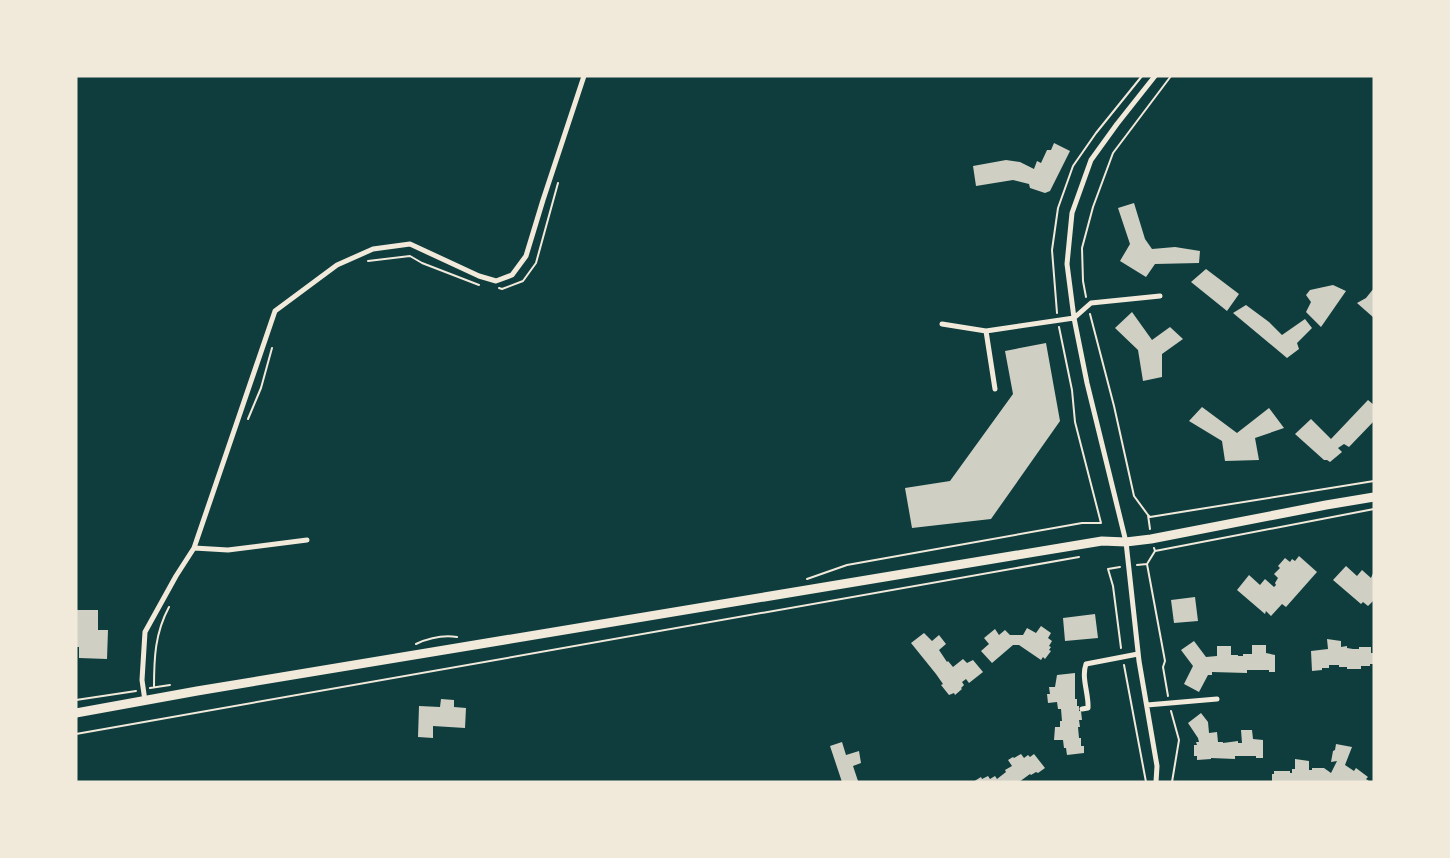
<svg xmlns="http://www.w3.org/2000/svg" width="1450" height="858" viewBox="0 0 1450 858" font-family="Inter,sans-serif">
	<style>
		.building { fill: #cfcfc3 }
		.lines { fill: none; stroke-linecap: round; stroke-linejoin: round }
		.path { stroke: #f1e9da; stroke-width: 2 }
		.minor { stroke: #f1e9da; stroke-width: 5 }
		.secondary { stroke: #f1e9da; stroke-width: 9 }
	</style>
	<rect width="100%" height="100%" fill="#0f3d3e"/>
	<path class="building" d="M 1054,143 L 1070,151 L 1050,191 L 1045,193 L 1030,188 L 1029,184 L 1013,180 L 976,186 L 973,166 L 1006,160 L 1020,162 L 1034,169 L 1037,161 L 1041,163 L 1047,150 L 1051,150 Z
		M 1134,203 L 1145,239 L 1152,249 L 1175,247 L 1200,251 L 1199,263 L 1155,264 L 1146,277 L 1120,261 L 1130,244 L 1118,208 Z
		M 1206,269 L 1239,294 L 1227,311 L 1191,282 Z
		M 1333,285 L 1346,291 L 1321,327 L 1306,312 L 1311,302 L 1306,295 L 1310,290 Z
		M 1374,288 L 1374,318 L 1357,303 L 1366,298 Z
		M 1246,305 L 1269,322 L 1282,335 L 1305,319 L 1312,328 L 1297,343 L 1299,349 L 1287,358 L 1233,313 Z
		M 1132,312 L 1152,340 L 1170,327 L 1183,339 L 1162,354 L 1162,377 L 1143,381 L 1138,350 L 1115,328 Z
		M 1046,343 L 1060,421 L 991,519 L 912,528 L 905,488 L 950,481 L 1013,394 L 1005,351 Z
		M 1368,400 L 1374,405 L 1374,421 L 1349,447 L 1344,444 L 1338,448 L 1342,452 L 1330,462 L 1327,460 L 1324,460 L 1295,434 L 1311,419 L 1331,439 Z
		M 1202,407 L 1237,433 L 1269,408 L 1284,428 L 1255,438 L 1259,460 L 1225,461 L 1222,441 L 1189,421 Z
		M 1299,556 L 1317,572 L 1286,607 L 1282,604 L 1271,616 L 1266,611 L 1265,614 L 1237,590 L 1249,575 L 1260,585 L 1265,579 L 1274,587 L 1276,585 L 1275,583 L 1278,578 L 1274,574 L 1280,568 L 1278,566 L 1285,558 L 1290,562 L 1292,559 L 1295,561 Z
		M 1346,566 L 1357,576 L 1362,570 L 1371,578 L 1374,571 L 1374,600 L 1368,606 L 1363,602 L 1361,604 L 1333,580 Z
		M 1195,597 L 1198,621 L 1174,623 L 1171,600 Z
		M 76,610 L 98,610 L 98,630 L 108,630 L 107,659 L 79,658 L 79,647 L 76,647 Z
		M 1095,614 L 1098,638 L 1065,641 L 1063,618 Z
		M 1041,626 L 1051,633 L 1048,638 L 1052,641 L 1049,646 L 1051,647 L 1049,650 L 1051,651 L 1045,659 L 1043,657 L 1041,660 L 1019,645 L 1013,645 L 992,663 L 981,651 L 989,644 L 984,638 L 995,629 L 999,635 L 1005,630 L 1010,635 L 1023,635 L 1027,628 L 1036,633 Z
		M 924,633 L 932,641 L 939,635 L 946,644 L 939,650 L 947,662 L 948,661 L 953,667 L 963,659 L 967,663 L 973,660 L 983,672 L 969,683 L 966,679 L 962,682 L 964,685 L 961,688 L 962,689 L 955,695 L 954,693 L 949,695 L 941,685 L 943,684 L 936,674 L 911,643 Z
		M 1327,639 L 1341,641 L 1341,647 L 1347,646 L 1347,648 L 1353,649 L 1359,649 L 1359,647 L 1371,647 L 1371,653 L 1374,653 L 1374,664 L 1370,664 L 1370,666 L 1361,666 L 1361,669 L 1347,669 L 1347,667 L 1339,667 L 1339,665 L 1329,665 L 1329,668 L 1322,668 L 1322,670 L 1312,671 L 1311,651 L 1328,649 Z
		M 1194,641 L 1206,657 L 1217,656 L 1217,646 L 1231,646 L 1231,655 L 1238,655 L 1238,656 L 1243,656 L 1243,654 L 1252,654 L 1252,645 L 1266,645 L 1266,653 L 1275,655 L 1275,672 L 1269,672 L 1269,670 L 1247,670 L 1247,673 L 1212,672 L 1212,675 L 1208,675 L 1199,692 L 1184,684 L 1193,666 L 1181,650 Z
		M 1075,673 L 1075,699 L 1077,699 L 1077,706 L 1079,706 L 1079,711 L 1081,711 L 1082,720 L 1079,720 L 1080,727 L 1078,727 L 1079,738 L 1081,738 L 1081,746 L 1084,746 L 1084,753 L 1067,755 L 1066,748 L 1064,748 L 1063,740 L 1054,740 L 1055,727 L 1060,727 L 1060,721 L 1062,721 L 1061,709 L 1058,709 L 1057,702 L 1048,703 L 1047,694 L 1050,694 L 1049,687 L 1055,687 L 1057,675 Z
		M 441,699 L 454,700 L 454,707 L 466,708 L 465,728 L 433,726 L 433,738 L 418,737 L 419,706 L 440,707 Z
		M 1201,713 L 1208,722 L 1209,733 L 1217,732 L 1218,742 L 1223,742 L 1223,743 L 1238,741 L 1238,743 L 1242,743 L 1241,730 L 1252,730 L 1253,739 L 1263,740 L 1263,758 L 1256,758 L 1256,756 L 1235,756 L 1235,759 L 1211,758 L 1211,759 L 1197,760 L 1197,756 L 1194,756 L 1194,745 L 1197,745 L 1196,742 L 1199,742 L 1198,738 L 1188,723 Z
		M 842,742 L 846,755 L 859,751 L 861,763 L 853,766 L 858,781 L 842,782 L 830,746 Z
		M 1336,744 L 1352,747 L 1345,765 L 1354,771 L 1356,768 L 1368,777 L 1366,779 L 1369,781 L 1368,782 L 1272,782 L 1272,774 L 1274,774 L 1274,771 L 1290,771 L 1290,773 L 1292,773 L 1292,769 L 1295,769 L 1295,759 L 1309,761 L 1309,770 L 1312,770 L 1312,768 L 1324,768 L 1331,773 L 1337,761 L 1331,762 L 1333,751 L 1335,750 Z
		M 1021,754 L 1024,758 L 1028,755 L 1030,757 L 1034,754 L 1045,768 L 1038,773 L 1036,772 L 1031,775 L 1030,774 L 1019,782 L 973,782 L 981,777 L 982,779 L 988,776 L 990,779 L 995,776 L 997,779 L 1006,772 L 1005,770 L 1012,766 L 1008,760 L 1013,757 L 1014,758 Z"/>
	<g class="lines">
		<path class="path" d="M 368,261 L 410,256 L 422,263 L 479,285
			M 499,288 L 502,289 L 523,281 L 536,263 L 558,183
			M 1086,297 L 1083,281 L 1082,248 L 1093,207 L 1113,153 L 1171,76
			M 1057,313 L 1052,250 L 1058,208 L 1073,166 L 1096,133 L 1142,76
			M 1090,314 L 1114,406 L 1134,496 L 1148,515 L 1150,529
			M 248,419 L 261,388 L 272,348
			M 1148,515 L 1150,517 L 1374,481
			M 1154,548 L 1155,551 L 1147,564 L 1165,661 L 1163,667 L 1168,696
			M 1155,551 L 1374,509
			M 1137,565 L 1147,564
			M 1120,567 L 1108,569 L 1113,586 L 1121,648
			M 807,579 L 847,565 L 1082,523 L 1101,523 L 1075,422 L 1072,390 L 1059,327
			M 416,644 C 429,638 444,635 457,637
			M 1124,665 L 1146,782
			M 154,687 C 154,658 155,633 169,607
			M 150,688 L 170,685
			M 76,700 L 136,691
			M 1171,711 L 1179,740 L 1172,782
			M 76,734 L 1079,557"/>
		<path class="minor" d="M 1155,76 L 1117,124 L 1091,160 L 1072,213 L 1067,264 L 1074,318 L 1087,383 L 1126,542 L 1139,661 L 1157,766 L 1156,782
			M 942,324 L 986,331 L 1074,318 L 1091,303 L 1160,296
			M 986,331 L 995,389
			M 194,548 L 228,550 L 307,540
			M 145,701 L 142,680 L 145,632 L 176,576 L 194,548 L 275,311 L 337,265 L 373,249 L 410,244 L 479,276 L 496,281 L 512,275 L 526,256 L 543,200 L 584,76
			M 1147,705 L 1217,699
			M 1082,709 L 1088,708 C 1089,694 1081,678 1086,664 L 1138,654"/>
		<path class="secondary" d="M 76,713 L 197,691 L 1102,541 L 1126,542 L 1151,539 L 1326,505 L 1374,497"/>
	</g>
	<rect width="1450" height="858" fill="none" stroke="#f1e9da" stroke-width="155"/>
</svg>
